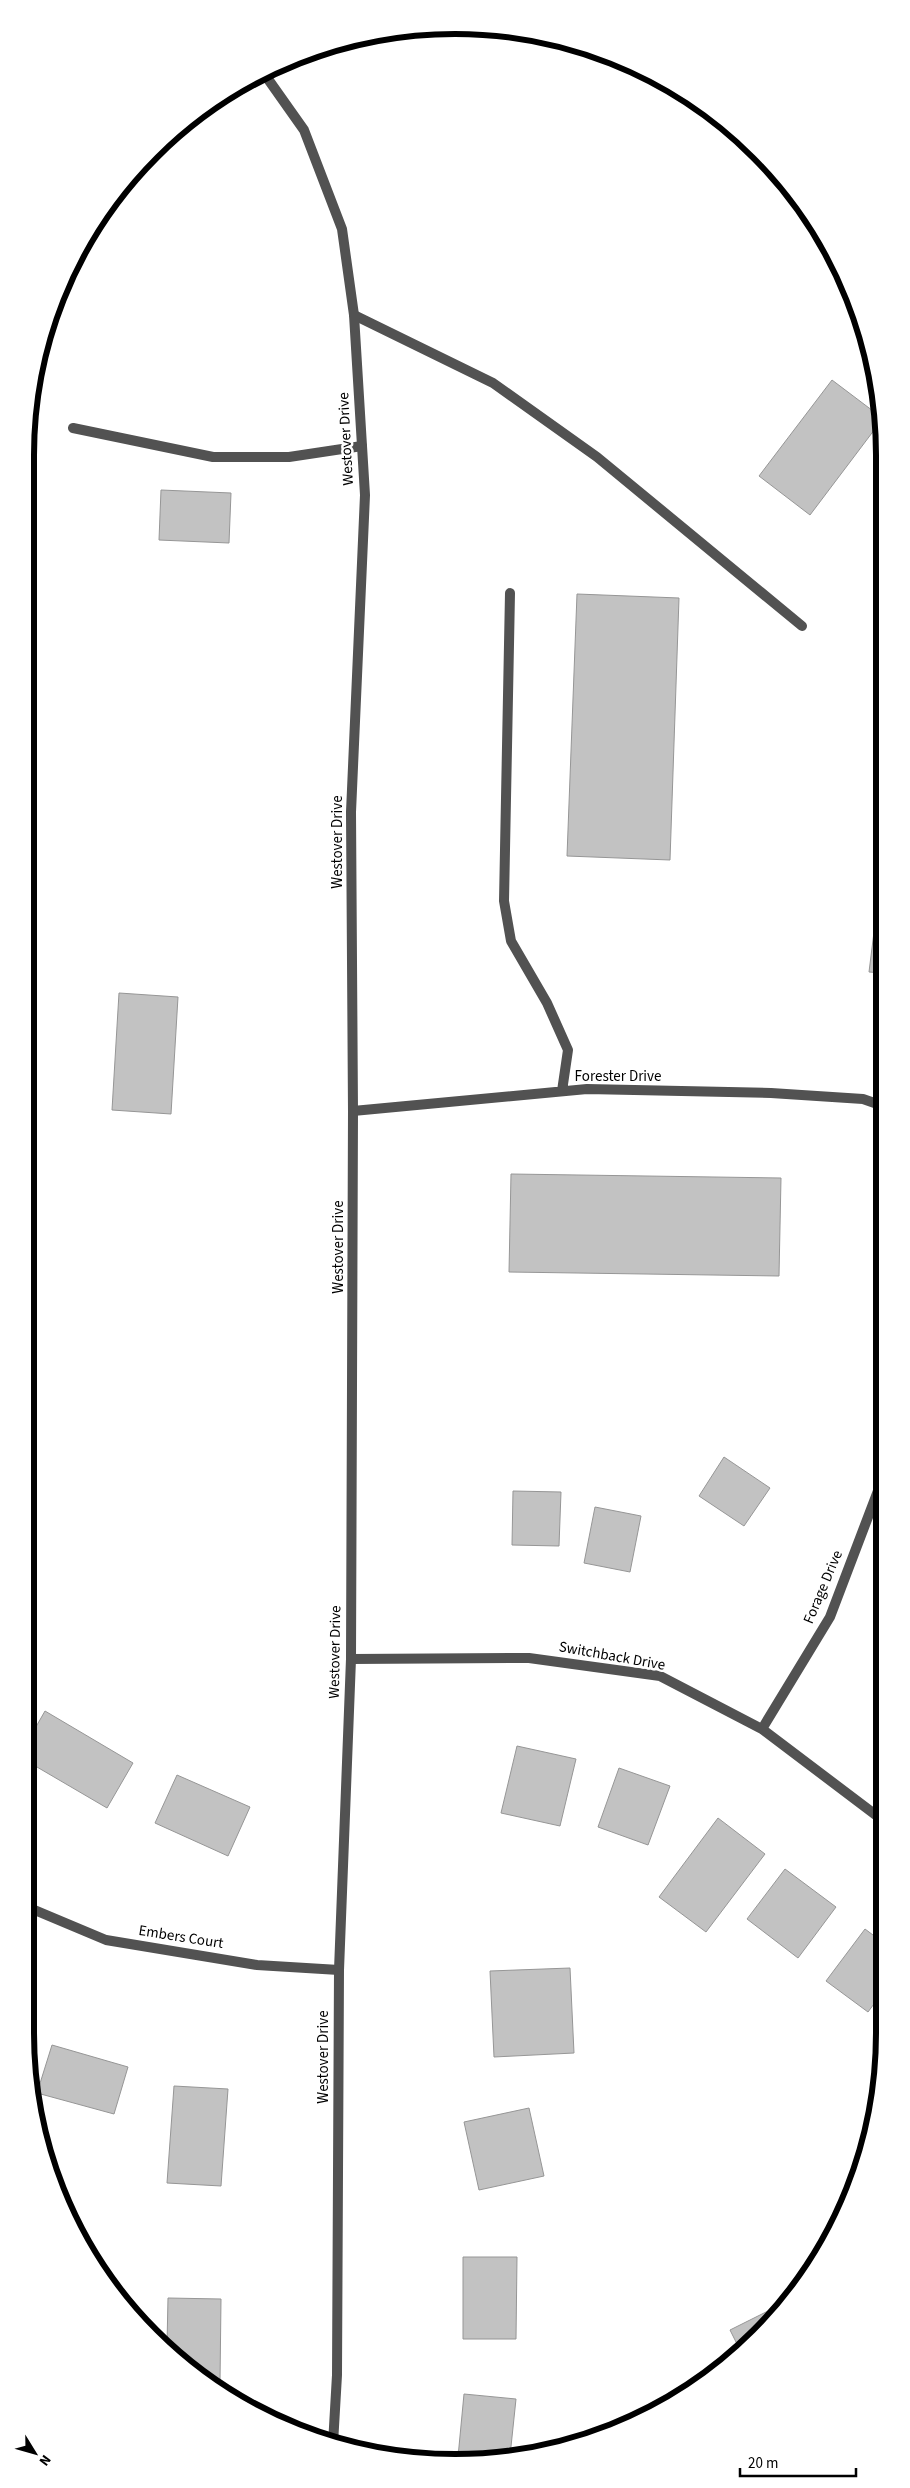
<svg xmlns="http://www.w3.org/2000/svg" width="910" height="2488" viewBox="0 0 910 2488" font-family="'Source Sans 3',sans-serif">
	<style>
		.building { fill: #c2c2c2; stroke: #969696 }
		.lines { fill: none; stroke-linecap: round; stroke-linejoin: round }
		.service { stroke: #525252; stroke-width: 10 }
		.minor { stroke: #525252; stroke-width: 10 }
		.tertiary { stroke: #525252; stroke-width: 10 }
		.labels { text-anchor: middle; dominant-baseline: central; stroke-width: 5; stroke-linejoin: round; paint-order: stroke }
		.street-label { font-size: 15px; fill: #000; stroke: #fff }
		.rim { fill: none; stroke: #000; stroke-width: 6 }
	</style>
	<rect width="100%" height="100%" fill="#fff"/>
	<path class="building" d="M 832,380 L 881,417 L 881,421 L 810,515 L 759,476 Z
		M 161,490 L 231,493 L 229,543 L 159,540 Z
		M 577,594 L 679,598 L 670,860 L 567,856 Z
		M 882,868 L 883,973 L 869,972 Z
		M 119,993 L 178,997 L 171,1114 L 112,1110 Z
		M 511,1174 L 781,1178 L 779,1276 L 509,1272 Z
		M 724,1457 L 770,1488 L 744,1526 L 699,1496 Z
		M 513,1491 L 561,1492 L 559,1546 L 512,1545 Z
		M 595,1507 L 641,1516 L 630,1572 L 584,1563 Z
		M 45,1711 L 133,1763 L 107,1808 L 25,1760 L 25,1746 Z
		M 517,1746 L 576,1759 L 560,1826 L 501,1813 Z
		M 619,1768 L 670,1786 L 648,1845 L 598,1827 Z
		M 177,1775 L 250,1807 L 228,1856 L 155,1823 Z
		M 718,1818 L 765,1854 L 706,1932 L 659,1897 Z
		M 785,1869 L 836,1907 L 798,1958 L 747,1919 Z
		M 865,1929 L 885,1944 L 885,1989 L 868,2012 L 826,1981 Z
		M 570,1968 L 574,2053 L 494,2057 L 490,1971 Z
		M 885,2022 L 885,2033 L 884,2039 L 877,2033 Z
		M 52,2045 L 128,2067 L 114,2114 L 37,2093 Z
		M 174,2086 L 228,2089 L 221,2186 L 167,2183 Z
		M 529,2108 L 544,2176 L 479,2190 L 464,2122 Z
		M 463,2257 L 517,2257 L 516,2339 L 463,2339 Z
		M 168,2298 L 221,2299 L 220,2382 L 212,2382 L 167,2345 Z
		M 790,2300 L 739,2348 L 730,2330 Z
		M 464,2394 L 516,2399 L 510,2456 L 458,2457 Z"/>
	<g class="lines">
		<path class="service" d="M 354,315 L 493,383 L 597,457 L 802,626
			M 73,428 L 213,457 L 289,457 L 362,446"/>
		<path class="minor" d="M 510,593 L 504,901 L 511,941 L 547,1003 L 568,1050 L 562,1091
			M 353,1111 L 587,1089 L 771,1093 L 863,1099 L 883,1106
			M 351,1659 L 529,1658 L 660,1676 L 762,1729 L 885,1822
			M 762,1729 L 830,1617 L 884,1475
			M 25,1906 L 106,1940 L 257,1965 L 339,1970"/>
		<path class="tertiary" d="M 263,72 L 304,130 L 342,229 L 354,315 L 365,495 L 351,812 L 353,1111 L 351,1659 L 339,1970 L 337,2375 L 333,2444"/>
	</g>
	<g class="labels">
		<g class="street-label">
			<text transform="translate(346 439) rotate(-93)">Westover Drive</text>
			<text transform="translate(337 842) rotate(-90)">Westover Drive</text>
			<text x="618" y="1076">Forester Drive</text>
			<text transform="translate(338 1247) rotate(-90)">Westover Drive</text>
			<text transform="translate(823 1587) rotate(-67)">Forage Drive</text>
			<text transform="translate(335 1652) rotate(-89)">Westover Drive</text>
			<text transform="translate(612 1656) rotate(10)">Switchback Drive</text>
			<text transform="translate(181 1937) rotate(9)">Embers Court</text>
			<text transform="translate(323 2057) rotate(-90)">Westover Drive</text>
		</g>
	</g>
	<path d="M0 0H910V2488H0ZM455 34H455A421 421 0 0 1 876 455V2033A421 421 0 0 1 455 2454H455A421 421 0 0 1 34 2033V455A421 421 0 0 1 455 34Z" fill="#fff" fill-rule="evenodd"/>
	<path class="rim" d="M455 34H455A421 421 0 0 1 876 455V2033A421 421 0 0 1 455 2454H455A421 421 0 0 1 34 2033V455A421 421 0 0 1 455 34Z"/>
	<g transform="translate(35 2453) rotate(127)" stroke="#ffffff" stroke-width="4" paint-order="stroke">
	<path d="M0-4L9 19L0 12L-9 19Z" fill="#000000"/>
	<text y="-8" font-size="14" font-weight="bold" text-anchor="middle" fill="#000000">N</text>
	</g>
	<path d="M740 2468v8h116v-8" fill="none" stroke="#000000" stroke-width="2.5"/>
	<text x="748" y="2468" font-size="15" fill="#000000" stroke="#ffffff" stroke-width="4" paint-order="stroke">20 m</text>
</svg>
